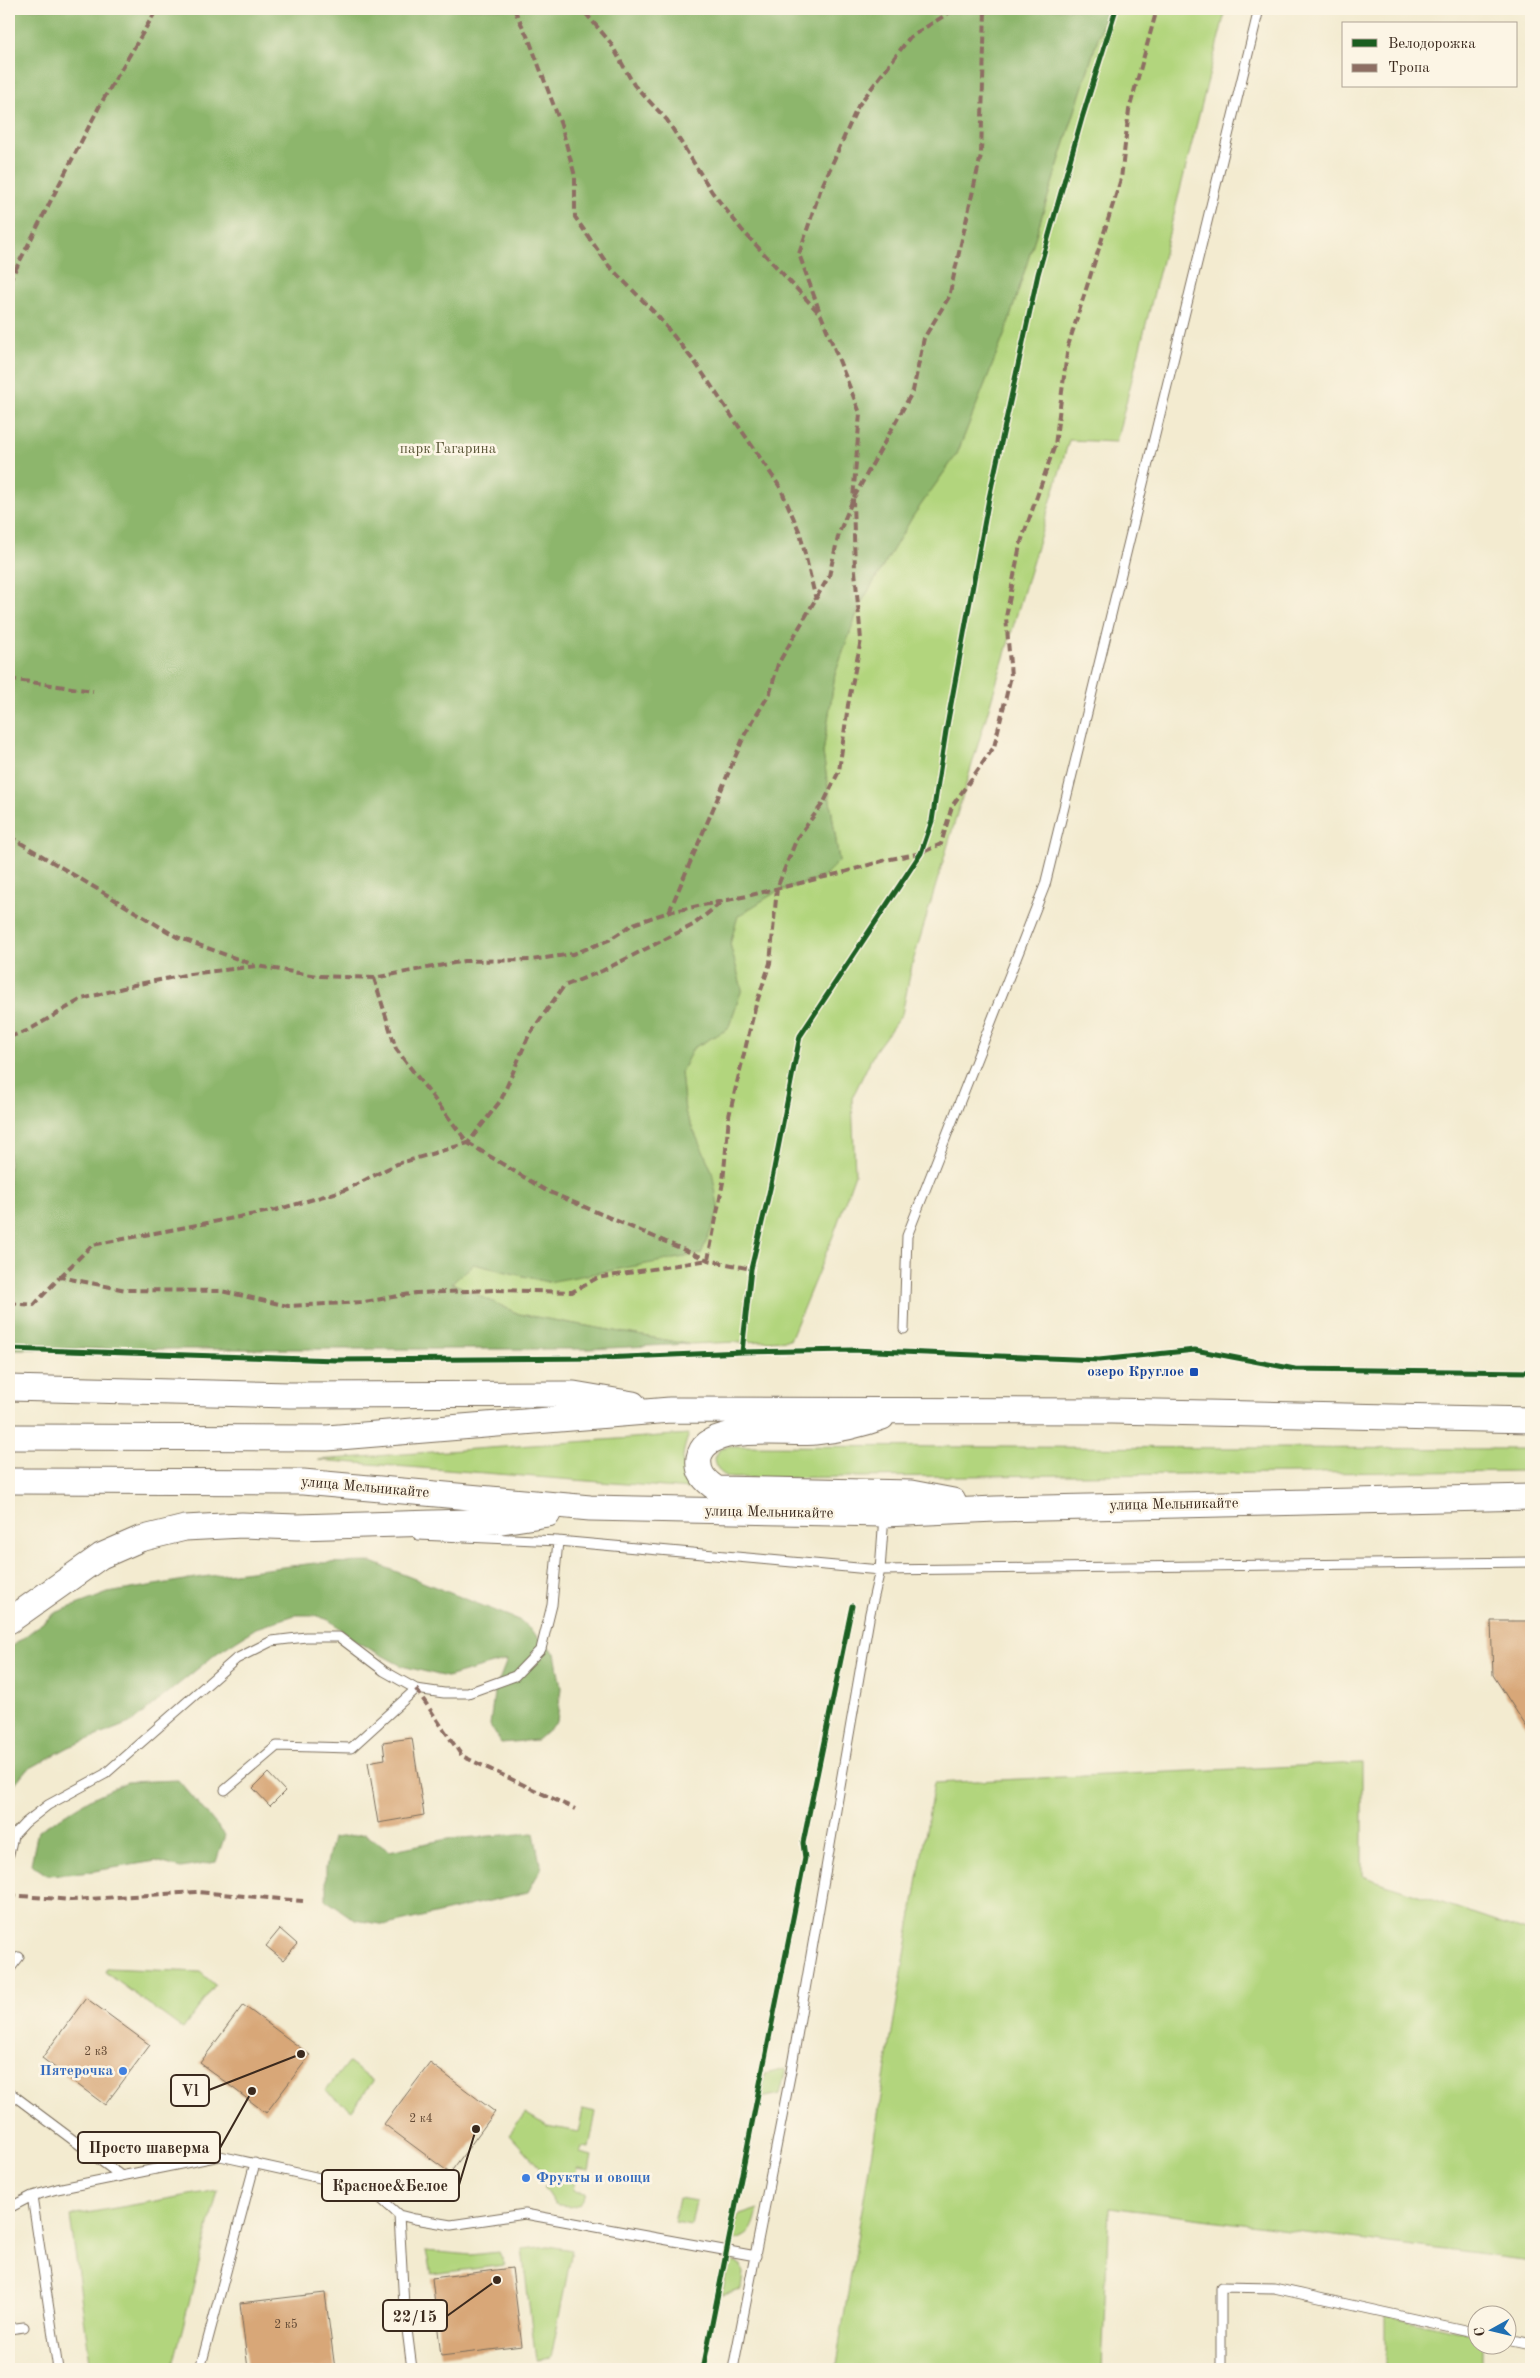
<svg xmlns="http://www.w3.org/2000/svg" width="1540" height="2378" viewBox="0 0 1540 2378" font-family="'Old Standard TT',serif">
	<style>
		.green { fill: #b2d57d; stroke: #76804e }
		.forest { fill: #8db66c; stroke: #647045 }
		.building { fill: #d8a778 }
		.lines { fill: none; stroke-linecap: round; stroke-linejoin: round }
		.service-casing { stroke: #7b6e5c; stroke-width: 11 }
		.secondary-casing { stroke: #7b6e5c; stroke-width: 27 }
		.service { stroke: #fff; stroke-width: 9 }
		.secondary { stroke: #fff; stroke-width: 25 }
		.quiet { stroke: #8d6e63; stroke-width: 4; stroke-dasharray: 8 4; stroke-linecap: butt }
		.cycleway-casing { stroke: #fcf5e5; stroke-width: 8 }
		.cycleway { stroke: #1b5e20; stroke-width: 5 }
		.transit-dot { fill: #1a4fb4; stroke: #fcf5e5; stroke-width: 2 }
		.shop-dot { fill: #3f7fe0; stroke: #fcf5e5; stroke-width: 2 }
		.labels { text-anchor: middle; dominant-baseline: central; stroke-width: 5; stroke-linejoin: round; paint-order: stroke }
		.number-label { font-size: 12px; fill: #624934 }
		.park-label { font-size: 15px; fill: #595536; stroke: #fcf5e5 }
		.transit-label { font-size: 15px; font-weight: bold; fill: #164399; stroke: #fcf5e5; text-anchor: end }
		.street-label { font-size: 15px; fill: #3b2a1e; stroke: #fcf5e5 }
		.shop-label { font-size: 15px; font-weight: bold; fill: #366cbe; stroke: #fcf5e5; text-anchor: end }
		.leader { fill: none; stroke: #3b2a1e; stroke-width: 2 }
		.callout-dot { fill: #3b2a1e; stroke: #fcf5e5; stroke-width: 2 }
		.callout { fill: #fcf5e5; stroke: #3b2a1e; stroke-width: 2 }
		.callout-label { font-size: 16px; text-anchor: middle; font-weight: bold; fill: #3b2a1e }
	</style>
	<rect width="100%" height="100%" fill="#fcf5e5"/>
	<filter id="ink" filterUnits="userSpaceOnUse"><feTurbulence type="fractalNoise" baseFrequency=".02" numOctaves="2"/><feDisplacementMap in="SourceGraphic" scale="10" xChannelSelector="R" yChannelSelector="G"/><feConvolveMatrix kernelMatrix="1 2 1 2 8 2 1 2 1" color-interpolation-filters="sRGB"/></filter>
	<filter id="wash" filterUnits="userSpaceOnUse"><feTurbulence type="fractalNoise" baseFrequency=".0096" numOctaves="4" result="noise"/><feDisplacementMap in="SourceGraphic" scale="20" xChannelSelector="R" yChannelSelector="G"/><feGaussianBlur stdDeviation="1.12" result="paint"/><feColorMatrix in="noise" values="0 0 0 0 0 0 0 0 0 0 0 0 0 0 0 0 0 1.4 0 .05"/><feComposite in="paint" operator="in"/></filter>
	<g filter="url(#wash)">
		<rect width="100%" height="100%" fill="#f3ebd0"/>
		<path class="green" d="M 1107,9 L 1226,9 L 1116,442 L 1069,440 L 912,965 L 902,1014 L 875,1051 L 852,1098 L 855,1174 L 833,1236 L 790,1340 L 688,1344 L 519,1314 L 452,1283 L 474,1264 L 548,1282 L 712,1171 L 685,1112 L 681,1072 L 693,1048 L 728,1029 L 742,989 L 730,944 L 737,916 L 776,892 L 822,878 L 839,861 L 823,753 L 835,674 L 860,605 L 913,516 L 957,454 L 1005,333 Z
			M 689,1434 C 681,1455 680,1468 690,1489 L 318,1460 Z
			M 728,1446 L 1531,1449 L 1531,1471 L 732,1478 C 721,1475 716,1470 715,1458 L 719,1450 Z
			M 1362,1763 L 1362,1876 L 1531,1933 L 1531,2261 L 1109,2207 L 1102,2369 L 835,2369 L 934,1783 Z
			M 107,1968 L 200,1972 L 215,1985 L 183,2029 L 105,1972 Z
			M 348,2062 L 373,2081 L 352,2110 L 325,2091 Z
			M 786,2069 L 780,2094 L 761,2098 L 765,2074 Z
			M 583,2109 L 596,2112 L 589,2148 L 582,2147 L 580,2153 L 592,2156 L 589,2170 L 577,2168 L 573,2191 L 586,2193 C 580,2209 569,2208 555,2205 L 544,2188 L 551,2180 L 509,2134 L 525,2113 L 547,2126 L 578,2132 Z
			M 218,2190 L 172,2369 L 91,2369 L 70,2216 Z
			M 679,2198 L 696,2201 L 691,2225 L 674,2222 Z
			M 758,2209 C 754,2226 752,2237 733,2240 L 737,2216 Z
			M 548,2246 L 572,2250 L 551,2358 L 536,2360 L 522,2249 Z
			M 426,2251 L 471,2255 L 499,2252 L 505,2265 L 431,2274 Z
			M 729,2260 L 741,2265 L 743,2273 L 741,2290 L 722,2294 Z
			M 1386,2315 L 1477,2336 L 1478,2346 L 1482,2346 L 1482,2369 L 1386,2369 Z"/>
		<path class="forest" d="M 9,9 L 1107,9 L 1005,333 L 957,454 L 913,516 L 860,605 L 835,674 L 823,753 L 839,861 L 822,878 L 776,892 L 738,916 L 730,944 L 742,989 L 728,1029 L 693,1048 L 681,1072 L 685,1112 L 712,1171 L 719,1211 L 701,1254 L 548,1282 L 474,1264 L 452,1283 L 519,1314 L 688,1344 L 589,1349 L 9,1349 Z
			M 372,1562 L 521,1621 L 555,1653 L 561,1688 L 557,1722 L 537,1740 L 501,1743 L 490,1725 L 494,1693 L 507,1660 L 447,1677 L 402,1666 L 355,1641 L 329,1620 L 314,1615 L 295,1615 L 256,1628 L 217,1653 L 132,1722 L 69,1747 L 25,1771 L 9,1791 L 9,1649 L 55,1613 L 108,1593 L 202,1577 L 315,1563 Z
			M 178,1780 L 225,1835 L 216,1862 L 181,1868 L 156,1861 L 82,1873 L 47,1875 L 31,1864 L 38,1831 L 92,1798 L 127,1782 Z
			M 534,1833 L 541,1869 L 528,1892 L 387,1925 L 355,1920 L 326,1900 L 326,1867 L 333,1838 L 365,1834 L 389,1851 L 447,1839 Z"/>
		<g id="blocks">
			<path class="building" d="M 1491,1621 L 1531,1621 L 1531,1734 L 1493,1675 Z
				M 412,1738 L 424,1815 L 378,1823 L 368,1762 L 385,1759 L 383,1742 Z
				M 268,1773 L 285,1791 L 270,1806 L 253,1788 Z
				M 280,1929 L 297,1944 L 283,1960 L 266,1946 Z
				M 86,1998 L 150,2045 L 105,2105 L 42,2058 Z
				M 243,2005 L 310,2055 L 266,2113 L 200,2063 Z
				M 430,2063 L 495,2112 L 450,2173 L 384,2124 Z
				M 512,2268 L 522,2346 L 441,2356 L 432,2278 Z
				M 325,2293 L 335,2369 L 248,2369 L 240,2303 Z"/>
		</g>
	</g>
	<g filter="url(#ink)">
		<use href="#blocks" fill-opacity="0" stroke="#7b6e5c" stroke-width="1"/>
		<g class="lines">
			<defs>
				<path id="service" d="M 904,1329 L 907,1236 L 1045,885 L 1259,9
					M 418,1535 L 558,1541 L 880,1570 L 1531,1562
					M 225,1790 L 277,1746 L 351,1748 L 416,1689
					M 9,1854 L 13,1836 L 25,1823 L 48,1805 L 105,1774 L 236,1659 L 272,1641 L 306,1637 L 339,1637 L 384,1671 L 416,1689 L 444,1693 L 468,1693 L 515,1676 L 541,1649 L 552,1605 L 558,1541
					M 9,1970 L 19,1957
					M 9,2092 L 120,2175
					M 32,2196 L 58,2369
					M 9,2208 L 32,2196 L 57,2189 L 220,2156 L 370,2189 L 399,2215 L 415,2219 L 451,2225 L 525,2214 L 756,2256
					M 399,2215 L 404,2306 L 412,2369
					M 9,2329 L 24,2327
					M 1508,2340 L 1531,2345
					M 200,2369 L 255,2163
					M 733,2369 L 791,2071 L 870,1613 L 880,1570 L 884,1516
					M 1221,2369 L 1221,2287 L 1274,2288 L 1478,2333"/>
				<path id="secondary" d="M 9,1388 L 290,1395 L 574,1394 L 633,1404
					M 882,1417 C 860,1425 838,1430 815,1432 C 787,1435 705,1421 699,1458 C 697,1473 705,1481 717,1489 L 911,1493 L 953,1501
					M 9,1437 L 327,1438 L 670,1410 L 1111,1411 L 1531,1420
					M 9,1481 L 303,1482 L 590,1508 L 884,1514 L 995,1509 L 1531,1497
					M 9,1621 L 101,1556 L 140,1539 L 185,1528 L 242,1525 L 297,1527 L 502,1521 L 548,1514"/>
			</defs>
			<use href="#service" class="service-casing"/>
			<use href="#secondary" class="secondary-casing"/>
			<use href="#service" class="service"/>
			<use href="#secondary" class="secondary"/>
			<path class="quiet" d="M 514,9 L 530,42 L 561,125 L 575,176 L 575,217 L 608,265 L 656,314 L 697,365 L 780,487 L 800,533 L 816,600
				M 9,282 L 100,105 L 157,9
				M 819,310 L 799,254 L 820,191 L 858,106 L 910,37 L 955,9
				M 9,679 L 93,691
				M 9,836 L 177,937 L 254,965
				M 669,912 L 745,734 L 770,693 L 778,664 L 829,576 L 839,533 L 853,499 L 913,391 L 924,338 L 949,297 L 981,155 L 985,9
				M 374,978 L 396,1049 L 468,1143 L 545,1190 L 708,1260 L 751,1269
				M 9,1037 L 27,1031 L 82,999 L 134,985 L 190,974 L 257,966 L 317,976 L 374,978 L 464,961 L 531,960 L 573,954 L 609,940 L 633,924 L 669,912 L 747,896 L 841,873 L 886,860 L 921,853 L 941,844 L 952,806 L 994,747 L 1011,676 L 1006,617 L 1020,545 L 1055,445 L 1068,346 L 1121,179 L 1129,110 L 1157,9
				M 60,1277 L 92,1245 L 276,1210 L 345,1190 L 397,1164 L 468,1143 L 501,1100 L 529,1035 L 564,986 L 602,971 L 693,925 L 723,901
				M 9,1303 L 34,1305 L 60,1277 L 126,1290 L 221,1291 L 288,1306 L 364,1302 L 416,1293 L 495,1290 L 572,1292 L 597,1278 L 708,1260 L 723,1182 L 729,1116 L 755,1008 L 770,963 L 777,888 L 797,838 L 824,802 L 839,771 L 848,705 L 861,640 L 855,571 L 853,499 L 860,413 L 821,315 L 742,230 L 712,192 L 667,120 L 634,85 L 610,42 L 582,9
				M 416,1689 L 462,1756 L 575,1809
				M 9,1895 L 71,1900 L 198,1892 L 303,1901"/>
			<defs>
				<path id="cycleway" d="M 9,1349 L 336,1360 L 602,1358 L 742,1352 L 852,1350 L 1099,1360 L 1195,1350 L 1295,1369 L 1531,1372
					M 742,1352 L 751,1269 L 770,1189 L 800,1036 L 921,853 L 932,821 L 946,731 L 989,498 L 1038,274 L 1082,118 L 1116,9
					M 703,2369 L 805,1858 L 803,1843 L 852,1606"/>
			</defs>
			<use href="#cycleway" class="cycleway-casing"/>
			<use href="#cycleway" class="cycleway"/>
		</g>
	</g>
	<rect class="transit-dot" x="1189" y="1367" width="10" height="10" rx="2.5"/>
	<g class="shop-dot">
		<circle cx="123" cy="2071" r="5"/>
		<circle cx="526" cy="2178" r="5"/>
	</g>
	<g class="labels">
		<g class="number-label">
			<text x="96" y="2052">2 к3</text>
			<text x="421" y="2119">2 к4</text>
			<text x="286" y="2325">2 к5</text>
		</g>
		<g class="park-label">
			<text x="448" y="449">парк Гагарина</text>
		</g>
		<g class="transit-label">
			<text x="1184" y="1372">озеро Круглое</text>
		</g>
		<g class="street-label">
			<text transform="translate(365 1488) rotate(5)">улица Мельникайте</text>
			<text transform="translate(1174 1505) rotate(-1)">улица Мельникайте</text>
			<text transform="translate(769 1513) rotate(1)">улица Мельникайте</text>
		</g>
		<g class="shop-label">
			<text x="113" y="2071">Пятерочка</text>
			<text x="536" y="2178" text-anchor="start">Фрукты и овощи</text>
		</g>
	</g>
	<path class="leader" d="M301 2054L209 2090M252 2091L220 2148M476 2129L459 2185M497 2280L447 2316"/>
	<g class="callout-dot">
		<circle cx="301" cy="2054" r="5"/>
		<circle cx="252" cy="2091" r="5"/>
		<circle cx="476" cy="2129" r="5"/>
		<circle cx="497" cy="2280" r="5"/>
	</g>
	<g class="callout">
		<rect x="171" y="2075" width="38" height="31" rx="5"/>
		<rect x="78" y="2132" width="142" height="31" rx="5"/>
		<rect x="322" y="2170" width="137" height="31" rx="5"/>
		<rect x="383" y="2300" width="64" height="31" rx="5"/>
	</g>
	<g class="callout-label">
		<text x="190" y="2096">Vl</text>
		<text x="149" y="2153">Просто шаверма</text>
		<text x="390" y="2191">Красное&amp;Белое</text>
		<text x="415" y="2322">22/15</text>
	</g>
	<rect width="1540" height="2378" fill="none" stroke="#fcf5e5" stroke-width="30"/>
	<rect x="1342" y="22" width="175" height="65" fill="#fcf5e5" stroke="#afa495"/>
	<rect x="1352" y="39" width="25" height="8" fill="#1b5e20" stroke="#afa495"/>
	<text x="1388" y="48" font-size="15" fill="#3b2a1e">Велодорожка</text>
	<rect x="1352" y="64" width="25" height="8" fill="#8d6e63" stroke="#afa495"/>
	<text x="1388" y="72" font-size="15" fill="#3b2a1e">Тропа</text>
	<g transform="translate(1492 2330) rotate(262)"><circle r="24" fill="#fcf5e5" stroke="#afa495"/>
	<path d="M0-4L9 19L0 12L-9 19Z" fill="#1f6fb2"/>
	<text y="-8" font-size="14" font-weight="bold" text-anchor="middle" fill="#3b2a1e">С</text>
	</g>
</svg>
